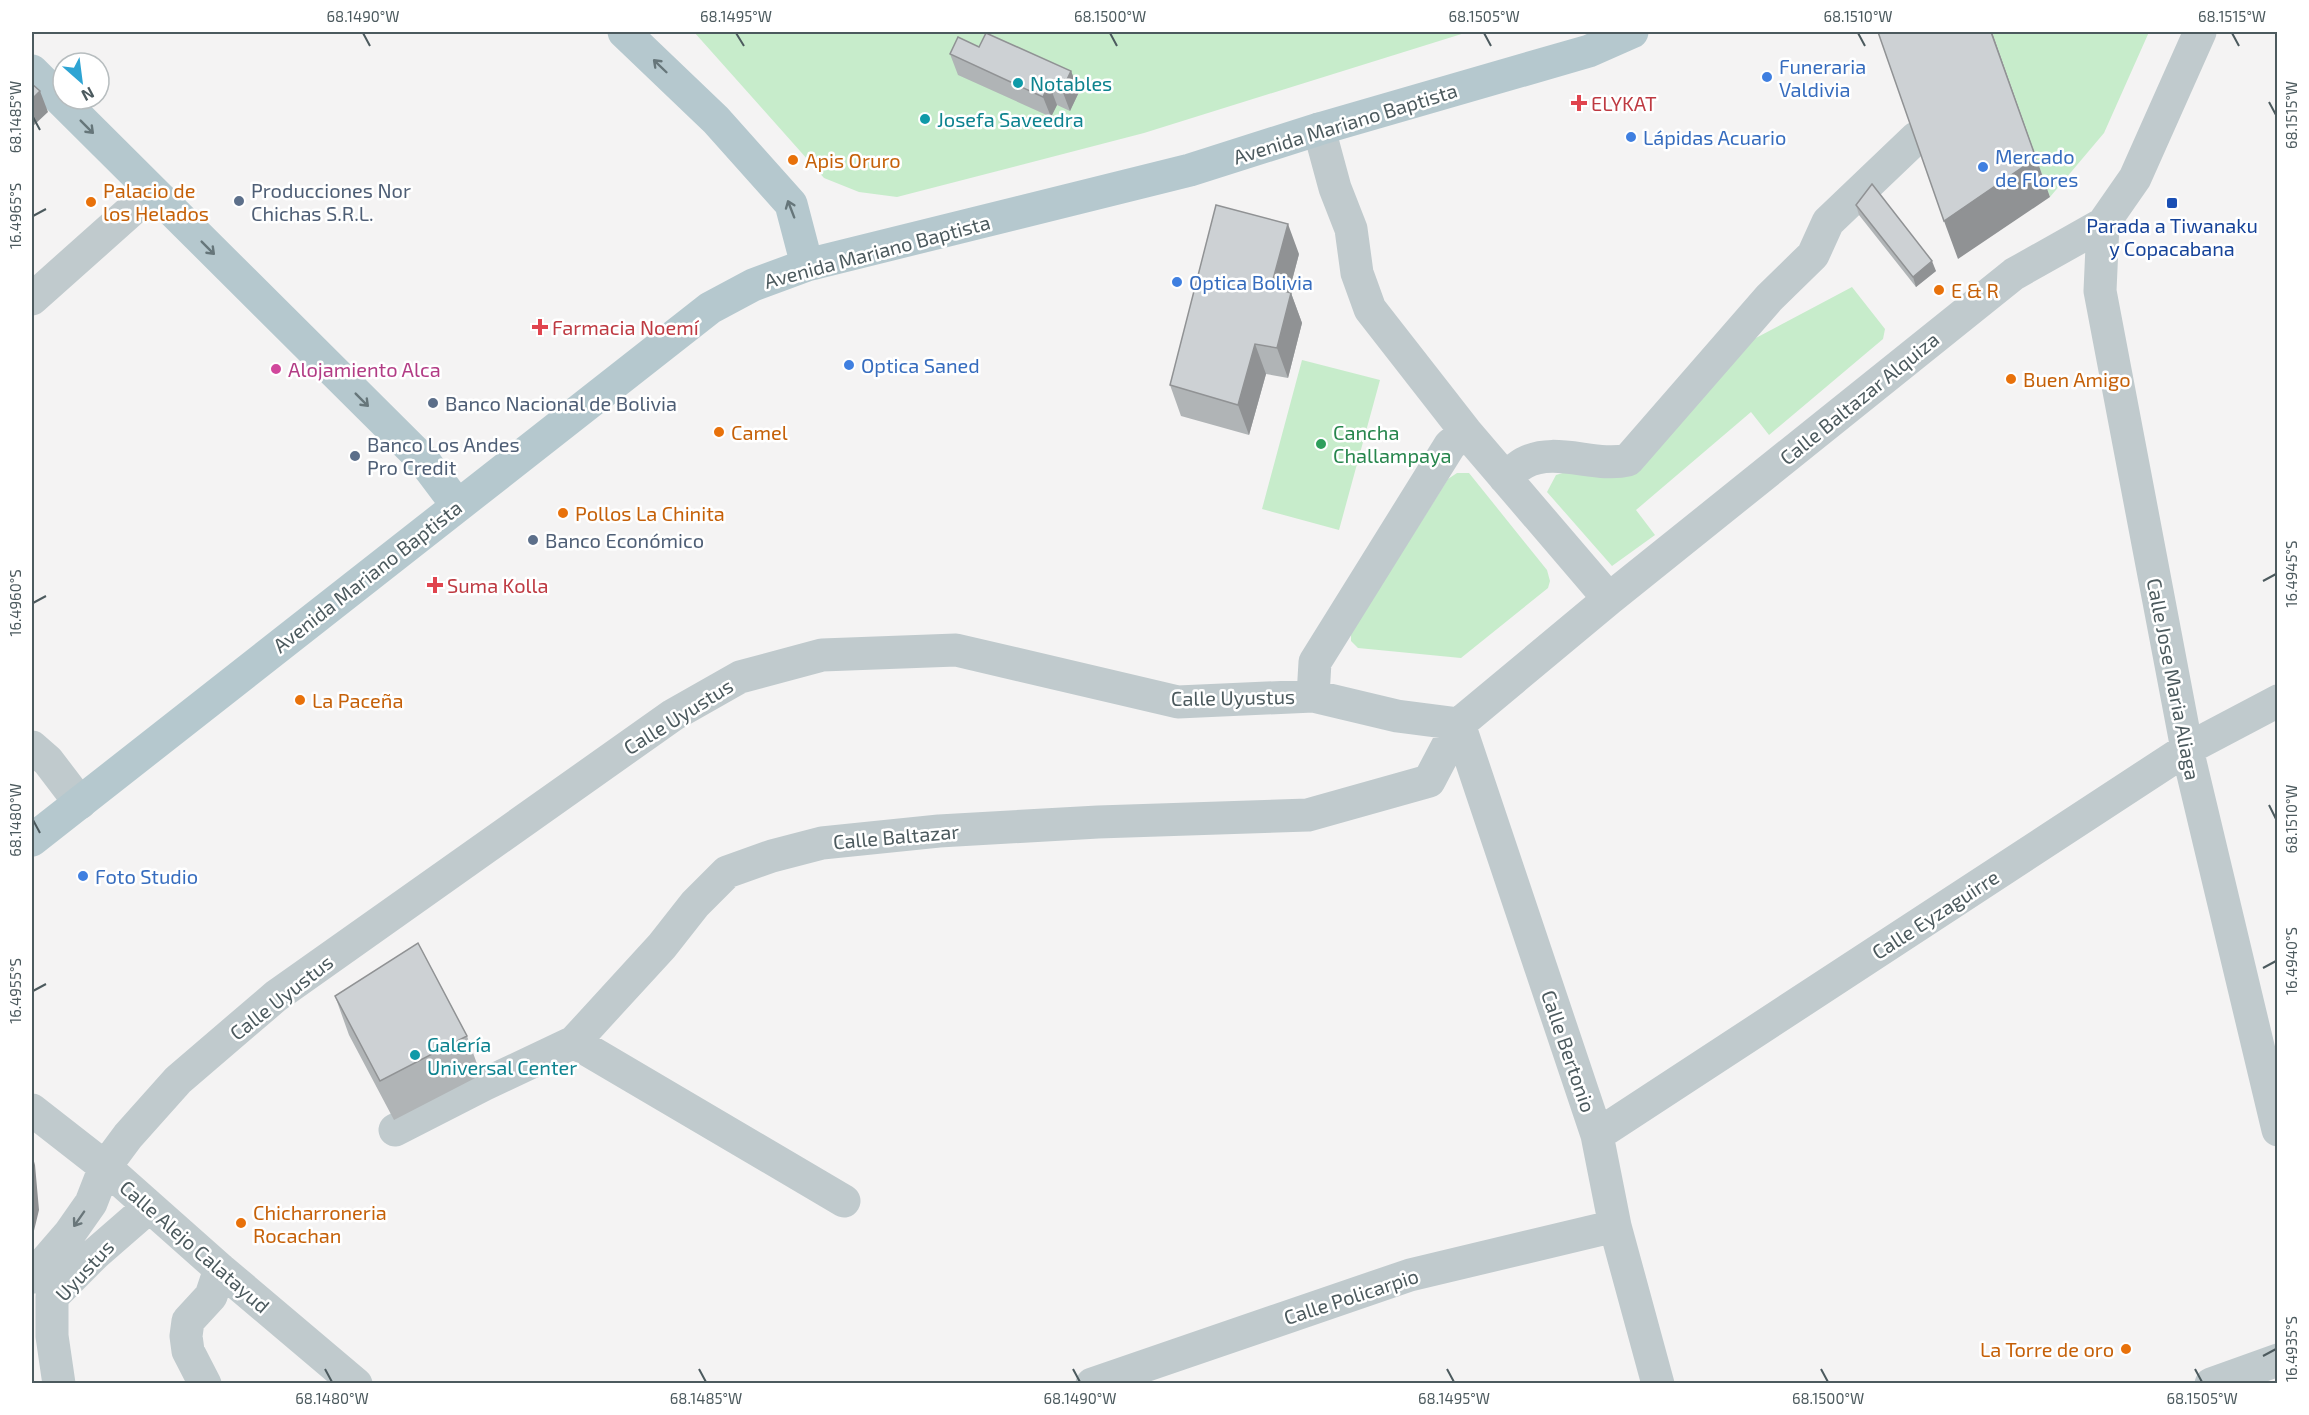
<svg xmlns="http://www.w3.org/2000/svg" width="2309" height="1415" viewBox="0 0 2309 1415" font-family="'Exo 2',sans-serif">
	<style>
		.green { fill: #c7eccb }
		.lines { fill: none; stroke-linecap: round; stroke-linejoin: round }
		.minor { stroke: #c0cacd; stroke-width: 33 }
		.major { stroke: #b5c8ce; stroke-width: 33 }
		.wall { fill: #b0b4b6 }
		.shaded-wall { fill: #909294 }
		.building { fill: #cdd1d4; stroke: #909294; stroke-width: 1.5 }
		.oneway { stroke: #66767a }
		.oneway2 { stroke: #69767a }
		.ticks { fill: none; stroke: #4c5a5e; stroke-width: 2 }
		.shop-dot { fill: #3f7fe0; stroke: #fff; stroke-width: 2 }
		.culture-dot { fill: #0f9aa8; stroke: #fff; stroke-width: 2 }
		.health-dot { fill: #e0444e; stroke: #fff; stroke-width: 2 }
		.food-dot { fill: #e8710a; stroke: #fff; stroke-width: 2 }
		.service-dot { fill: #5c6f8a; stroke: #fff; stroke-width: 2 }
		.transit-dot { fill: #1a4fb4; stroke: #fff; stroke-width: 2 }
		.hotel-dot { fill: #d1479c; stroke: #fff; stroke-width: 2 }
		.leisure-dot { fill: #2e9e5b; stroke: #fff; stroke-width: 2 }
		.labels { text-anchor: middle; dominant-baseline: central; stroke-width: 5; stroke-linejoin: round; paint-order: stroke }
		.shop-label { font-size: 20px; fill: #366cbe; stroke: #fff; text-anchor: start }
		.culture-label { font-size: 20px; fill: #0d838f; stroke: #fff; text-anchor: start }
		.health-label { font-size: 20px; fill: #be3a42; stroke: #fff; text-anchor: start }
		.street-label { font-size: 20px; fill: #4c5a5e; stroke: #fff }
		.food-label { font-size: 20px; fill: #c56008; stroke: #fff; text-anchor: start }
		.service-label { font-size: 20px; fill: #4e5e75; stroke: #fff; text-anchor: start }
		.transit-label { font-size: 20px; fill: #164399; stroke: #fff }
		.hotel-label { font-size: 20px; fill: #b23c85; stroke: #fff; text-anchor: start }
		.leisure-label { font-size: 20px; fill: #27864d; stroke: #fff; text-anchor: start }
		.neatline { fill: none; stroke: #4c5a5e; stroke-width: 2 }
		.ticks-label { font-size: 15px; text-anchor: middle; fill: #4c5a5e }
	</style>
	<rect width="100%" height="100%" fill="#f4f3f3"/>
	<path class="green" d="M 694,32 L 1468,32 L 1144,133 L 897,197 L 859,192 L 824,178 Z
		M 1992,32 L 2149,32 L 2104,133 L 2050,197 Z
		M 1852,287 L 1885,329 L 1883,339 L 1769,435 L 1751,412 L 1636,510 L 1655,535 L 1612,566 L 1547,492 L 1556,475 L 1583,467 L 1618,472 L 1752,340 Z
		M 1302,360 L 1380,380 L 1339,530 L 1262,509 Z
		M 1457,473 L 1469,473 L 1547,570 L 1550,581 L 1548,588 L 1461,658 L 1358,648 L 1351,641 L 1351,633 L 1448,479 Z"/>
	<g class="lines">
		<path class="minor" d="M 1319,129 L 1335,188 L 1351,229 L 1357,273 L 1370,309 L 1466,432 L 1609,599
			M 2103,224 L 2100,291 L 2187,749 L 2278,1130
			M 32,299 L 152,192
			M 1505,478 C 1511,473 1517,467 1524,463 C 1555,446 1595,468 1628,460 L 1769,298 L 1813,255 L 1828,222 L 1916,138
			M 1313,696 L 1315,662 L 1450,445 L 1466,432
			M 1459,724 L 1597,1135 L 1615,1226 L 1658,1384
			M 32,747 L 48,761 L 80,803
			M 574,1042 L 844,1201
			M 32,1110 L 105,1167 L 220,1269 L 356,1384
			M 395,1130 L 485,1084 L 574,1042 L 662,946 L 695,904 L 727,872 L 772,856 L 822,843 L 939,831 L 1098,822 L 1308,815 L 1429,781 L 1459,724 L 1609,599 L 2014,274 L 2103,224 L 2135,178 L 2200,32
			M 1597,1135 L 2187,749 L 2278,701
			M 32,1277 L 70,1233 L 91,1203 L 105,1167 L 128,1136 L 178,1080 L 276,996 L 673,715 L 740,677 L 822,655 L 956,650 L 1178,702 L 1313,696 L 1397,716 L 1459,724
			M 59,1384 L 52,1336 L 52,1297 L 95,1254 L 149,1207
			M 205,1384 L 188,1351 L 186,1336 L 188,1321 L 211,1296 L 220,1269
			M 1092,1384 L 1410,1275 L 1615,1226
			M 2211,1384 L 2278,1360"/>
		<path class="major" d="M 624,32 L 716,120 L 791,204 L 807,265
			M 32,71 L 424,461 L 457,505
			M 32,840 L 710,308 L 753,285 L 807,265 L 1190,170 L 1319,129 L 1589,51 L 1632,32"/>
	</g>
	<path class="wall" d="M 979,47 L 1071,71 L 1079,92 L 1070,111 L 1057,105 L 1051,117 L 958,75 L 950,54 Z
		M 1856,205 L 1936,271 L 1916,287 L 1859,215 Z
		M 1299,254 L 1289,292 L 1291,293 L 1302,323 L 1288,378 L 1266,374 L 1249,435 L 1181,416 L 1170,385 Z
		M 335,996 L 467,1036 L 481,1075 L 394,1120 L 349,1035 Z"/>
	<path class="shaded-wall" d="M 1992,32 L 2050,197 L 1958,259 L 1944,221 Z
		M 1071,71 L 1079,92 L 1070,111 L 1062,90 Z
		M 1049,84 L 1057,105 L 1051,117 L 1043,97 Z
		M 40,91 L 48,112 L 32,127 L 32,99 Z
		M 1288,224 L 1299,254 L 1282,318 L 1271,287 Z
		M 1932,261 L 1936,271 L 1916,287 L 1913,277 Z
		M 1291,293 L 1302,323 L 1288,378 L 1277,348 Z
		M 1255,344 L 1266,374 L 1249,435 L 1238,405 Z
		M 32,1154 L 35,1165 L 39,1210 L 32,1239 Z"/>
	<path class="building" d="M 1878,32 L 1991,32 L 2036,158 L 1944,221 Z
		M 986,33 L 1071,71 L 1062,90 L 1049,84 L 1043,97 L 950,54 L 958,37 L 979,47 Z
		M 32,84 L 40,91 L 32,99 Z
		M 1872,184 L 1932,261 L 1913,277 L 1856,205 Z
		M 1216,205 L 1288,224 L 1271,287 L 1291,293 L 1277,348 L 1255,344 L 1238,405 L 1170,385 Z
		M 418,943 L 467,1036 L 380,1081 L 335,996 Z"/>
	<defs><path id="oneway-shaft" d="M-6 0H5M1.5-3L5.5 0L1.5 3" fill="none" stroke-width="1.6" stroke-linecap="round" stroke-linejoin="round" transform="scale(1.5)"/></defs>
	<g class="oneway">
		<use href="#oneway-shaft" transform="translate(660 66) rotate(-136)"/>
		<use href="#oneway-shaft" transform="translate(87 127) rotate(45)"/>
		<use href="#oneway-shaft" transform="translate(791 209) rotate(-111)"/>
		<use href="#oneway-shaft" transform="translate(208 248) rotate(45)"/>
		<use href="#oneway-shaft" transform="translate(362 400) rotate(45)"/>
	</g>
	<use class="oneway2" href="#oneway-shaft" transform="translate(79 1219) rotate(125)"/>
	<path class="ticks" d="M 363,33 L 370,46M 736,33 L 744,46M 1110,33 L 1117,46M 1484,33 L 1491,46M 1858,33 L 1865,46M 2232,33 L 2239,46M 2269,102 L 2276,115M 33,117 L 40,130M 33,216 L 46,209M 2263,581 L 2276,574M 33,603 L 46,596M 2269,805 L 2276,819M 33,820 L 40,833M 2263,968 L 2276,961M 33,991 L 46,984M 2263,1356 L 2276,1349M 325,1369 L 332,1382M 699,1369 L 706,1382M 1073,1369 L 1080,1382M 1447,1369 L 1454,1382M 1821,1369 L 1828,1382M 2195,1369 L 2202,1382"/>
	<g class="shop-dot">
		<circle cx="1767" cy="77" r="6"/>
		<circle cx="1631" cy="137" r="6"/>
		<circle cx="1983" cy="167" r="6"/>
		<circle cx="1177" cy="282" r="6"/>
		<circle cx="849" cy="365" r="6"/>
		<circle cx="83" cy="876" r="6"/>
	</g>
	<g class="culture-dot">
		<circle cx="1018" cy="83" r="6"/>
		<circle cx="925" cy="119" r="6"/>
		<circle cx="415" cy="1055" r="6"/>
	</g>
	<g class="health-dot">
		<path d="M1576 94h6v6h6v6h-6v6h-6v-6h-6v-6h6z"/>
		<path d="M537 318h6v6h6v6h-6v6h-6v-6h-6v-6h6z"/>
		<path d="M432 576h6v6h6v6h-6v6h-6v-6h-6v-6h6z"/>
	</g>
	<g class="food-dot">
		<circle cx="793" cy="160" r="6"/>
		<circle cx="91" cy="202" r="6"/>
		<circle cx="1939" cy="290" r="6"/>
		<circle cx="2011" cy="379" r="6"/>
		<circle cx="719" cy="432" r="6"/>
		<circle cx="563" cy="513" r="6"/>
		<circle cx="300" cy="700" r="6"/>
		<circle cx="241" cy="1223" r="6"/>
		<circle cx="2126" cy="1349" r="6"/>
	</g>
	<g class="service-dot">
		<circle cx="239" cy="201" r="6"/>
		<circle cx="433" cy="403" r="6"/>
		<circle cx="355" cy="456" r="6"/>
		<circle cx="533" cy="540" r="6"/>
	</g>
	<rect class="transit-dot" x="2166" y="197" width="12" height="12" rx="3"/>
	<circle class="hotel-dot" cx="276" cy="369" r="6"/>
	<circle class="leisure-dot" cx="1321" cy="444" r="6"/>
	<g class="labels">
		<g class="shop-label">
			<text x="1779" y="66">Funeraria<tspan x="1779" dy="23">Valdivia</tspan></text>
			<text x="1643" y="137">Lápidas Acuario</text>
			<text x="1995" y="156">Mercado<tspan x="1995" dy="23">de Flores</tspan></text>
			<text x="1189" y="282">Optica Bolivia</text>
			<text x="861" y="365">Optica Saned</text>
			<text x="95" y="876">Foto Studio</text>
		</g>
		<g class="culture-label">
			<text x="1030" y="83">Notables</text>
			<text x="937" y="119">Josefa Saveedra</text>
			<text x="427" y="1044">Galería<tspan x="427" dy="23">Universal Center</tspan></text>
		</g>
		<g class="health-label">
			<text x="1591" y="103">ELYKAT</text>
			<text x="552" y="327">Farmacia Noemí</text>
			<text x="447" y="585">Suma Kolla</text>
		</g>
		<g class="street-label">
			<text transform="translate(1345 123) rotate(-17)">Avenida Mariano Baptista</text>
			<text transform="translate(877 251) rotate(-15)">Avenida Mariano Baptista</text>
			<text transform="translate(1859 398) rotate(-39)">Calle Baltazar Alquiza</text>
			<text transform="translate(367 576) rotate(-38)">Avenida Mariano Baptista</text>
			<text transform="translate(2174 679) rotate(79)">Calle Jose Maria Aliaga</text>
			<text transform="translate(1233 697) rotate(-1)">Calle Uyustus</text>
			<text transform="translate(678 716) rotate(-32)">Calle Uyustus</text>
			<text transform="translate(896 836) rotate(-5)">Calle Baltazar</text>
			<text transform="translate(1935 914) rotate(-33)">Calle Eyzaguirre</text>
			<text transform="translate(281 997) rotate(-38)">Calle Uyustus</text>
			<text transform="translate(1569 1051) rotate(71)">Calle Bertonio</text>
			<text transform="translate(195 1246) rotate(41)">Calle Alejo Calatayud</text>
			<text transform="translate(84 1270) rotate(-47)">Uyustus</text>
			<text transform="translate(1351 1296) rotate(-18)">Calle Policarpio</text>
		</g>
		<g class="food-label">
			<text x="805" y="160">Apis Oruro</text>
			<text x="103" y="190">Palacio de<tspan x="103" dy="23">los Helados</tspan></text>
			<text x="1951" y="290">E &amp; R</text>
			<text x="2023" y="379">Buen Amigo</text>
			<text x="731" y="432">Camel</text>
			<text x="575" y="513">Pollos La Chinita</text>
			<text x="312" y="700">La Paceña</text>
			<text x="253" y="1212">Chicharroneria<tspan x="253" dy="23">Rocachan</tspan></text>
			<text x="2114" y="1349" text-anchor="end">La Torre de oro</text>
		</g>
		<g class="service-label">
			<text x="251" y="190">Producciones Nor<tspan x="251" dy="23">Chichas S.R.L.</tspan></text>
			<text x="445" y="403">Banco Nacional de Bolivia</text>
			<text x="367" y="444">Banco Los Andes<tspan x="367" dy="23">Pro Credit</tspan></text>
			<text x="545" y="540">Banco Económico</text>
		</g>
		<g class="transit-label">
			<text x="2172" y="225">Parada a Tiwanaku<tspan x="2172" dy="23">y Copacabana</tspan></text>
		</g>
		<g class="hotel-label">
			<text x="288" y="369">Alojamiento Alca</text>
		</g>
		<g class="leisure-label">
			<text x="1333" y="432">Cancha<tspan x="1333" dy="23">Challampaya</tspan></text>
		</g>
	</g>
	<rect width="2309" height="1415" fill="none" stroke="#ffffff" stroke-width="66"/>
	<g transform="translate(81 81) rotate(152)"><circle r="28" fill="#ffffff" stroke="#b7bdbf" stroke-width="1.5"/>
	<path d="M0-4.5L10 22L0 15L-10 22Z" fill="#2ea4d3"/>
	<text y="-9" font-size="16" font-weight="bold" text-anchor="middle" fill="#4c5a5e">N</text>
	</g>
	<rect x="33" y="33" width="2243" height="1349" class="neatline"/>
	<g class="ticks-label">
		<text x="363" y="22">68.1490°W</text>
		<text x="736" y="22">68.1495°W</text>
		<text x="1110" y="22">68.1500°W</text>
		<text x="1484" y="22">68.1505°W</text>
		<text x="1858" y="22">68.1510°W</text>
		<text x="2232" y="22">68.1515°W</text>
		<text transform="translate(2292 115) rotate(-90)" y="5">68.1515°W</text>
		<text transform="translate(16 117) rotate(-90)" y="5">68.1485°W</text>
		<text transform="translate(16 216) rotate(-90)" y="5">16.4965°S</text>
		<text transform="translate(2292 574) rotate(-90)" y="5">16.4945°S</text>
		<text transform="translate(16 603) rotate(-90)" y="5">16.4960°S</text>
		<text transform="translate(2292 819) rotate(-90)" y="5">68.1510°W</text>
		<text transform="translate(16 820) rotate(-90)" y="5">68.1480°W</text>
		<text transform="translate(2292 961) rotate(-90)" y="5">16.4940°S</text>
		<text transform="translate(16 991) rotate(-90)" y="5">16.4955°S</text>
		<text transform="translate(2292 1349) rotate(-90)" y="5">16.4935°S</text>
		<text x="332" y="1404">68.1480°W</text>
		<text x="706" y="1404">68.1485°W</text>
		<text x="1080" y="1404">68.1490°W</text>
		<text x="1454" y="1404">68.1495°W</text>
		<text x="1828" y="1404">68.1500°W</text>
		<text x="2202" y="1404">68.1505°W</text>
	</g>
</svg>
